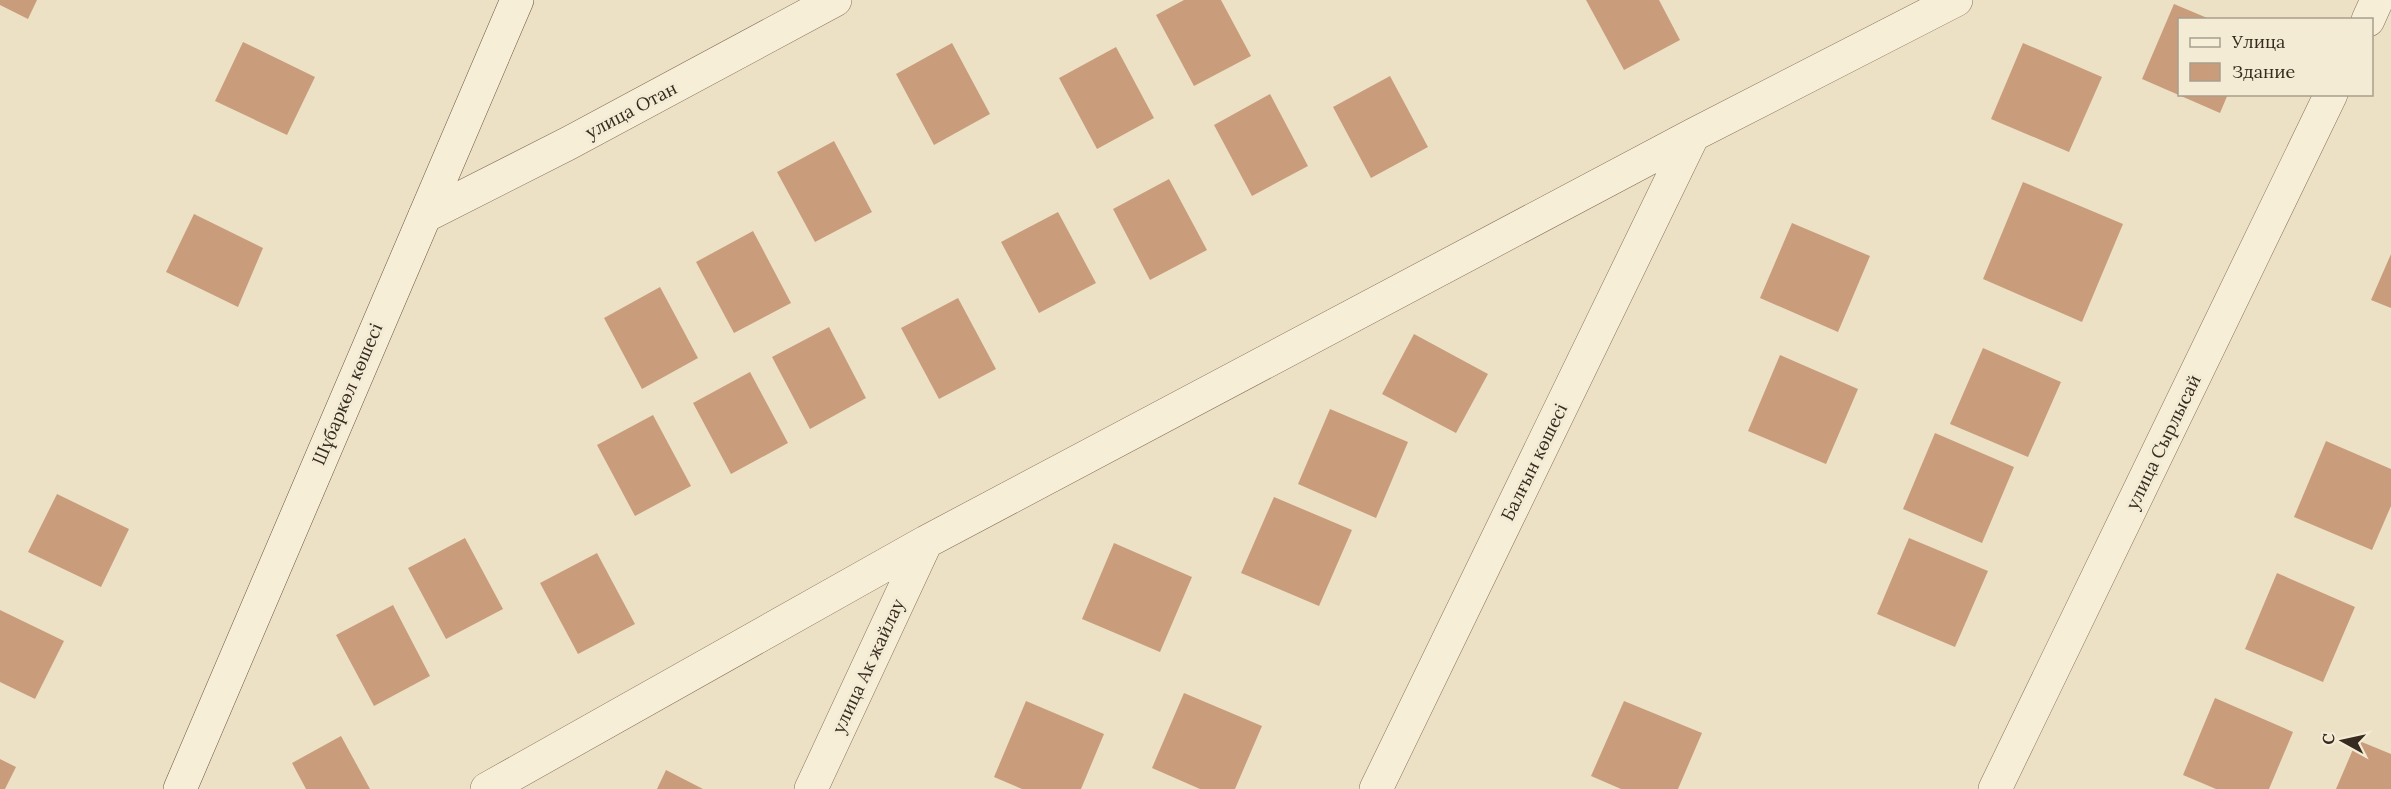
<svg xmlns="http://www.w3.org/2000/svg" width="2391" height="789" viewBox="0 0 2391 789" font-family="Lora,serif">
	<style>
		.building { fill: #c99d7c }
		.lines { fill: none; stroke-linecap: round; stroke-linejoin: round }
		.street-casing { stroke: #87735c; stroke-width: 34 }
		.secondary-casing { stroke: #68543f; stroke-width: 34 }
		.street { stroke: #f7eed8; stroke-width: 33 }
		.secondary { stroke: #f7eed8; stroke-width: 33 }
		.labels { text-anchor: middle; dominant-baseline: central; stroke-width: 6; stroke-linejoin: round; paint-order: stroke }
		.street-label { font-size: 18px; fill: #372b1f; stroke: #f4ebd4 }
	</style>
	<rect width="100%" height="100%" fill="#ece1c5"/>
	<path class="building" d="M 0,0 L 37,0 L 28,19 L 0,5 Z
		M 1184,0 L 1221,0 L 1251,56 L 1194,86 L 1156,15 Z
		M 1586,0 L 1659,0 L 1680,40 L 1624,70 Z
		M 2174,4 L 2212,20 L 2180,20 L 2180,94 L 2228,94 L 2220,113 L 2142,79 Z
		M 243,42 L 315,77 L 287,135 L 215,101 Z
		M 952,43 L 990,114 L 934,145 L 896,74 Z
		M 2023,43 L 2102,77 L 2069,152 L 1991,119 Z
		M 1116,47 L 1154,118 L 1097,149 L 1059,78 Z
		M 1390,76 L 1428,147 L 1371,178 L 1333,107 Z
		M 1270,94 L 1308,166 L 1252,196 L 1214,125 Z
		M 834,141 L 872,212 L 815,242 L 777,172 Z
		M 1169,179 L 1207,250 L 1150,280 L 1113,209 Z
		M 2023,182 L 2123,224 L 2082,322 L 1983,279 Z
		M 1058,212 L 1096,283 L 1039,313 L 1001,242 Z
		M 194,214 L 263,248 L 238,307 L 166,272 Z
		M 1792,223 L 1870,256 L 1838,332 L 1760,298 Z
		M 753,231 L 791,303 L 734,333 L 696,262 Z
		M 2391,254 L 2391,308 L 2371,300 Z
		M 660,287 L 698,358 L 642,389 L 604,318 Z
		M 958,298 L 996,369 L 939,399 L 901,328 Z
		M 829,327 L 866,398 L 810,429 L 772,357 Z
		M 1414,334 L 1488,374 L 1456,433 L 1382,394 Z
		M 1983,348 L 2061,382 L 2028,457 L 1950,424 Z
		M 1780,355 L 1858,389 L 1826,464 L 1748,431 Z
		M 750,372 L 788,443 L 731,474 L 693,403 Z
		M 1330,409 L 1408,442 L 1376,518 L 1298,484 Z
		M 653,415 L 691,486 L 635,516 L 597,445 Z
		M 1935,433 L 2014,467 L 1982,543 L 1903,509 Z
		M 2326,441 L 2391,469 L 2391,506 L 2372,550 L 2294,517 Z
		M 57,494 L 129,529 L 101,587 L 28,552 Z
		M 1274,497 L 1352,530 L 1319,606 L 1241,573 Z
		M 465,538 L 503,609 L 446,639 L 408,568 Z
		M 1909,538 L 1988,571 L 1955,647 L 1877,614 Z
		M 1114,543 L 1192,577 L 1160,652 L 1082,619 Z
		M 597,553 L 635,624 L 578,654 L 540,583 Z
		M 2277,573 L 2355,607 L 2323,682 L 2245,649 Z
		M 393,605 L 430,676 L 374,706 L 336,635 Z
		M 0,610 L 64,641 L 35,699 L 0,682 Z
		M 1184,693 L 1262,726 L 1235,789 L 1200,789 L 1152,768 Z
		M 2215,698 L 2293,732 L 2269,789 L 2216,789 L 2183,775 Z
		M 1026,701 L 1104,734 L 1081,789 L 1022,789 L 994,777 Z
		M 1624,701 L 1702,733 L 1678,789 L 1621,789 L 1591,776 Z
		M 341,736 L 370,789 L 306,789 L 292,763 Z
		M 2357,740 L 2391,754 L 2391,789 L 2336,789 Z
		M 0,759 L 16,767 L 5,789 L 0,789 Z
		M 666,770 L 703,789 L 657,789 Z"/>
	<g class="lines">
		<defs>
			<path id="street" d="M 2368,20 L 2377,0
				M 425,216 L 569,143 L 835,0
				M 487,789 L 926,542 L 1693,135 L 1956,0
				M 811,789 L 926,542
				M 1376,789 L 1693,135
				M 1995,789 L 2331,94"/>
			<path id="secondary" d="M 180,789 L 517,0"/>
		</defs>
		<use href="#street" class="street-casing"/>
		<use href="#secondary" class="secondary-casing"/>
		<use href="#street" class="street"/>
		<use href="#secondary" class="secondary"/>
	</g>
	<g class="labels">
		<g class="street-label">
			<text transform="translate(631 110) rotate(-28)">улица Отан</text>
			<text transform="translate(347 394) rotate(-67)">Шұбаркөл көшесі</text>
			<text transform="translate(2163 442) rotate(-64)">улица Сырлысай</text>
			<text transform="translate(1534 462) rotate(-64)">Балғын көшесі</text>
			<text transform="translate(868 666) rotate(-65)">улица Ак жайлау</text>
		</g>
	</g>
	<rect x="2178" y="18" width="195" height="78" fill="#f4ebd4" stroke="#a89e8c" stroke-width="1.5"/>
	<rect x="2190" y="38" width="30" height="9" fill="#f7eed8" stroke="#a89e8c" stroke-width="1.5"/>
	<text x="2232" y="48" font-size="18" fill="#372b1f">Улица</text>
	<rect x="2190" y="63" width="30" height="18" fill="#c99d7c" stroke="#a89e8c" stroke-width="1.5"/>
	<text x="2232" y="78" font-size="18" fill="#372b1f">Здание</text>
	<g transform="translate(2343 741) rotate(278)" stroke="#f4ebd4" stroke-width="4.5" paint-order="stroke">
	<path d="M0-4.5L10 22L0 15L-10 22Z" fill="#372b1f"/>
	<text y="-9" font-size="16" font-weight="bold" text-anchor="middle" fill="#372b1f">С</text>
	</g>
</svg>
